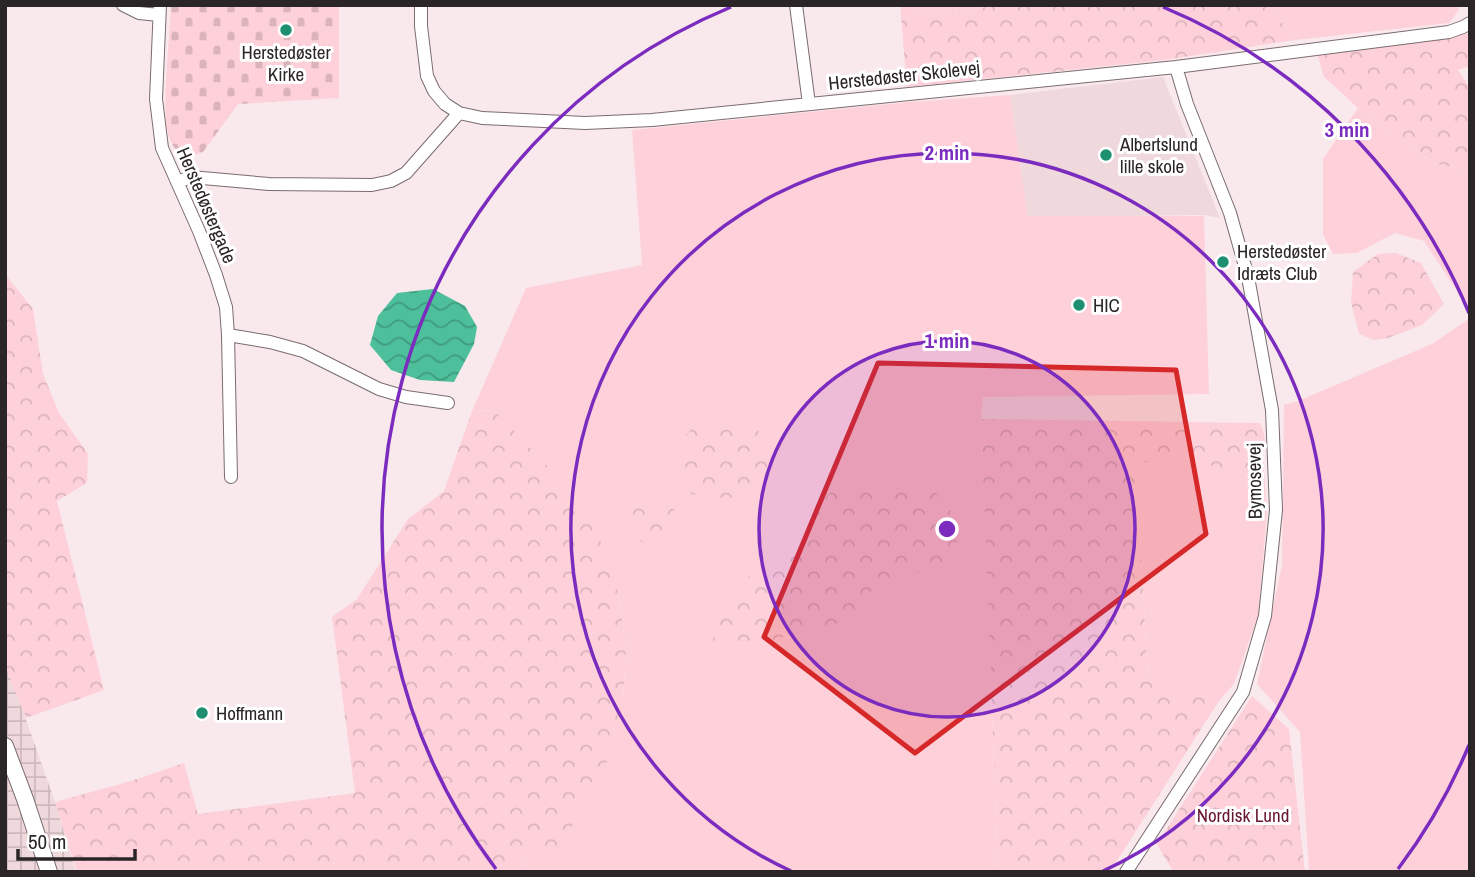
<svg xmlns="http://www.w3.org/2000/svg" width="1475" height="877" viewBox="0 0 1475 877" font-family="'Archivo Narrow',sans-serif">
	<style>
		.built { fill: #f0d9dc }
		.industrial { fill: url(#industrial-grid) }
		.green { fill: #fed1da }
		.forest { fill: url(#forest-crowns) }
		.cemetery { fill: url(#cemetery-stones) }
		.water { fill: url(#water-waves) }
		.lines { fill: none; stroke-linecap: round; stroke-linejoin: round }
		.minor-casing { stroke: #7a6c6f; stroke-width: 14 }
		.tertiary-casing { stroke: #7a6c6f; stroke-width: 18 }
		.minor { stroke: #fff; stroke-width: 12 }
		.tertiary { stroke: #fff; stroke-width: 16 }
		.marked { fill: #d62828; fill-opacity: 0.2; stroke: #d62828; stroke-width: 5; stroke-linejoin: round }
		.ring { fill: none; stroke: #7b2cbf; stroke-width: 3.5 }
		.poi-dot { fill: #1e8f71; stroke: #fff; stroke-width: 2.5 }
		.labels { text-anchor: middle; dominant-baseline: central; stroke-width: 6; stroke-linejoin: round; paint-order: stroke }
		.poi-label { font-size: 19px; fill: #2a2526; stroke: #fff; text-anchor: start }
		.street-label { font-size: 19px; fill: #2a2526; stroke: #fff }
		.park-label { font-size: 19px; fill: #671431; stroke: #fff }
		.centre { fill: #7b2cbf; stroke: #fff; stroke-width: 3.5 }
		.ring-label { font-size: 21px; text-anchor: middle; font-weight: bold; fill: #7b2cbf; stroke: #fff; stroke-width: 6; stroke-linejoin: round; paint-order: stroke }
	</style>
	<defs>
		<pattern id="industrial-grid" width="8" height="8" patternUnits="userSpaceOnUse" patternTransform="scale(1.75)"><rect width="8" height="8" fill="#f0d9dc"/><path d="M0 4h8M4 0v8" fill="none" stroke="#cebabd"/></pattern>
		<pattern id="forest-crowns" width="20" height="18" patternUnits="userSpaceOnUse" patternTransform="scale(1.75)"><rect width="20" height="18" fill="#fed1da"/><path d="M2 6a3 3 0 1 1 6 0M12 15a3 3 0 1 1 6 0" fill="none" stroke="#dab3bb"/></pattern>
		<pattern id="cemetery-stones" width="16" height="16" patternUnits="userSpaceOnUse" patternTransform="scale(1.75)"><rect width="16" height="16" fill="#fed1da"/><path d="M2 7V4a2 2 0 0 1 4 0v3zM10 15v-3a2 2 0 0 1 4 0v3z" fill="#dab3bb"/></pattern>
		<pattern id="water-waves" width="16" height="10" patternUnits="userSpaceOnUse" patternTransform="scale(1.75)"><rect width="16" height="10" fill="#4dbf9b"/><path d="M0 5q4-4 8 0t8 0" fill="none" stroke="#409b7e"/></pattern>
	</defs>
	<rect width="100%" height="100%" fill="#f9e9ec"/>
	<path class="built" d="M 1163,77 L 1220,218 L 1204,215 L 1028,217 L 1010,95 Z"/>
	<path class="industrial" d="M 5,660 L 55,802 L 76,872 L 5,872 Z"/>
	<path class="green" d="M 900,5 L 1004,5 L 901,17 Z
		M 1269,5 L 1456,5 L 1459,10 L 1449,23 L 1295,40 Z
		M 1010,95 L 1028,216 L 1204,216 L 1209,394 L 983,397 L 981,419 L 998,872 L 529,872 L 519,851 L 623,702 L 626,649 L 619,596 L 494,410 L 472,411 L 526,288 L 642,265 L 632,130 L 909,102 Z
		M 1358,108 L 1435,164 L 1470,170 L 1470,311 L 1424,241 L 1395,233 L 1357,253 L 1333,254 L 1323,234 L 1323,159 Z
		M 1470,318 L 1470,872 L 1309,872 L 1300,732 L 1257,684 L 1282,565 L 1284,405 L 1298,401 L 1432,344 Z
		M 1263,455 L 1267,512 L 1258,616 L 1234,684 L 1219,701 L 1148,680 L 1136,462 L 1204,457 L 1245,476 Z"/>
	<path class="forest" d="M 1004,5 L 1269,5 L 1295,40 L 1164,60 L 907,87 L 901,17 Z
		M 1451,34 L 1470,34 L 1470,66 L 1458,70 L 1470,88 L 1470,170 L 1435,164 L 1358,108 L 1324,77 L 1317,53 Z
		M 1396,253 L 1421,263 L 1444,304 L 1422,325 L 1388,338 L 1374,340 L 1359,334 L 1351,302 L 1353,272 L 1378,254 Z
		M 5,274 L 33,309 L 43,374 L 59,413 L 88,454 L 87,483 L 57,501 L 104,690 L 26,718 L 5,666 Z
		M 494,410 L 579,499 L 603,546 L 619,596 L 626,649 L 623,702 L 611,754 L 560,849 L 519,851 L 529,872 L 77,872 L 55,802 L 131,781 L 184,763 L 198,814 L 355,793 L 332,617 L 357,599 L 408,519 L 444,491 L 472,411 Z
		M 981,419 L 1260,423 C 1272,447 1261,458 1245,476 L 1222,478 L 1204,457 L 1136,463 L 1148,679 L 1219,701 L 1110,872 L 998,872 Z
		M 698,421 L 739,422 L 757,428 L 773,459 L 758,489 L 730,498 L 710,498 L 691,494 L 682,470 L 686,435 Z
		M 877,484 L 898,487 L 930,486 L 948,506 L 959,526 L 956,553 L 945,564 L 878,584 L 842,622 L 741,648 L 713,643 L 714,614 L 755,570 L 781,555 L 803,536 L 817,506 L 837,486 Z
		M 640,499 L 667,501 L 678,514 L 667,533 L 647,545 L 628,533 L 628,519 Z
		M 1252,696 L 1289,729 L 1305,872 L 1173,872 L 1157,844 Z"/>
	<path class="cemetery" d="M 171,5 L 339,5 L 339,98 L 238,104 L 203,152 C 155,172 166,91 167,66 C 168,46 170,25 171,5 Z"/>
	<path class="water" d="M 433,289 L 465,306 L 477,327 L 474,344 L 454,382 L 420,380 L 391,370 L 370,345 L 378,316 L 397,293 Z"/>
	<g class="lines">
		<defs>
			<path id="minor" d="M 123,5 L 139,13 L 159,15
				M 160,5 L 156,99 L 162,148 L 199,231 L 216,275 L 226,307 L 228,335 L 231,477
				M 421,5 L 421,26 L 427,76 L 434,91 L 445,104 L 459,113 L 482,118 L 585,123 L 652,120 L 1176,67 L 1449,32 L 1463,27 L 1470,23
				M 796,5 L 809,104
				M 177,182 L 191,177 L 269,184 L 372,185 L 391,181 L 406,173 L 459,113
				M 228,335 L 270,342 L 303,351 L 379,389 L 406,397 L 448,403
				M 1126,872 L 1243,692 L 1265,616 L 1276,510 L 1272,410 L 1248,277 L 1230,213 L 1187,104 L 1176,67"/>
			<path id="tertiary" d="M 5,746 L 25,799 L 49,872"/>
		</defs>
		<use href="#minor" class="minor-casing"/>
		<use href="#tertiary" class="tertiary-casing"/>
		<use href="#minor" class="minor"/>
		<use href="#tertiary" class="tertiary"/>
	</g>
	<path class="marked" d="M 878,363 L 1176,370 L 1206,534 L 915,753 L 764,637 Z"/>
	<circle cx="947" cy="529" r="188" fill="#7b2cbf" fill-opacity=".12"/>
	<g class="ring">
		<circle cx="947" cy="529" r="188"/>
		<path d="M791 871A376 376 0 1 1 1103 871"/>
		<path d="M1469 745A565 565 0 0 1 1398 869M496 869A565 565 0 0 1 731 7M1163 7A565 565 0 0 1 1469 313"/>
	</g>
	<g class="poi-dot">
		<circle cx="286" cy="30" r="7"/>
		<circle cx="1106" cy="155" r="7"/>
		<circle cx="1223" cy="262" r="7"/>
		<circle cx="1079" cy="305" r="7"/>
		<circle cx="202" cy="713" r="7"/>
	</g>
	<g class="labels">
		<g class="poi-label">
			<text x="286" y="52" text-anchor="middle">Herstedøster<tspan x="286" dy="22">Kirke</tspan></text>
			<text x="1120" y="144">Albertslund<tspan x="1120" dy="22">lille skole</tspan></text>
			<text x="1237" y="251">Herstedøster<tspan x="1237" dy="22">Idræts Club</tspan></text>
			<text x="1093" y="305">HIC</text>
			<text x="216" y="713">Hoffmann</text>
		</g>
		<g class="street-label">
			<text transform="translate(904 75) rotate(-6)">Herstedøster Skolevej</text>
			<text transform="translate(207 205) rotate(67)">Herstedøstergade</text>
			<text transform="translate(1254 481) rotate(-91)">Bymosevej</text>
		</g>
		<g class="park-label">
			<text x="1243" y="815">Nordisk Lund</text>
		</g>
	</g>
	<circle cx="947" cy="529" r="10" class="centre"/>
	<g class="ring-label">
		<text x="1347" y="137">3 min</text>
		<text x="947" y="160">2 min</text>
		<text x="947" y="348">1 min</text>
	</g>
	<rect width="1475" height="877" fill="none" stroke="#2a2526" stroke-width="14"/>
	<path d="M18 849v10h117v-10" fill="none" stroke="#2a2526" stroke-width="3.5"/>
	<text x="28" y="849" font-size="21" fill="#2a2526" stroke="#ffffff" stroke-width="5" paint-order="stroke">50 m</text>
</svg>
